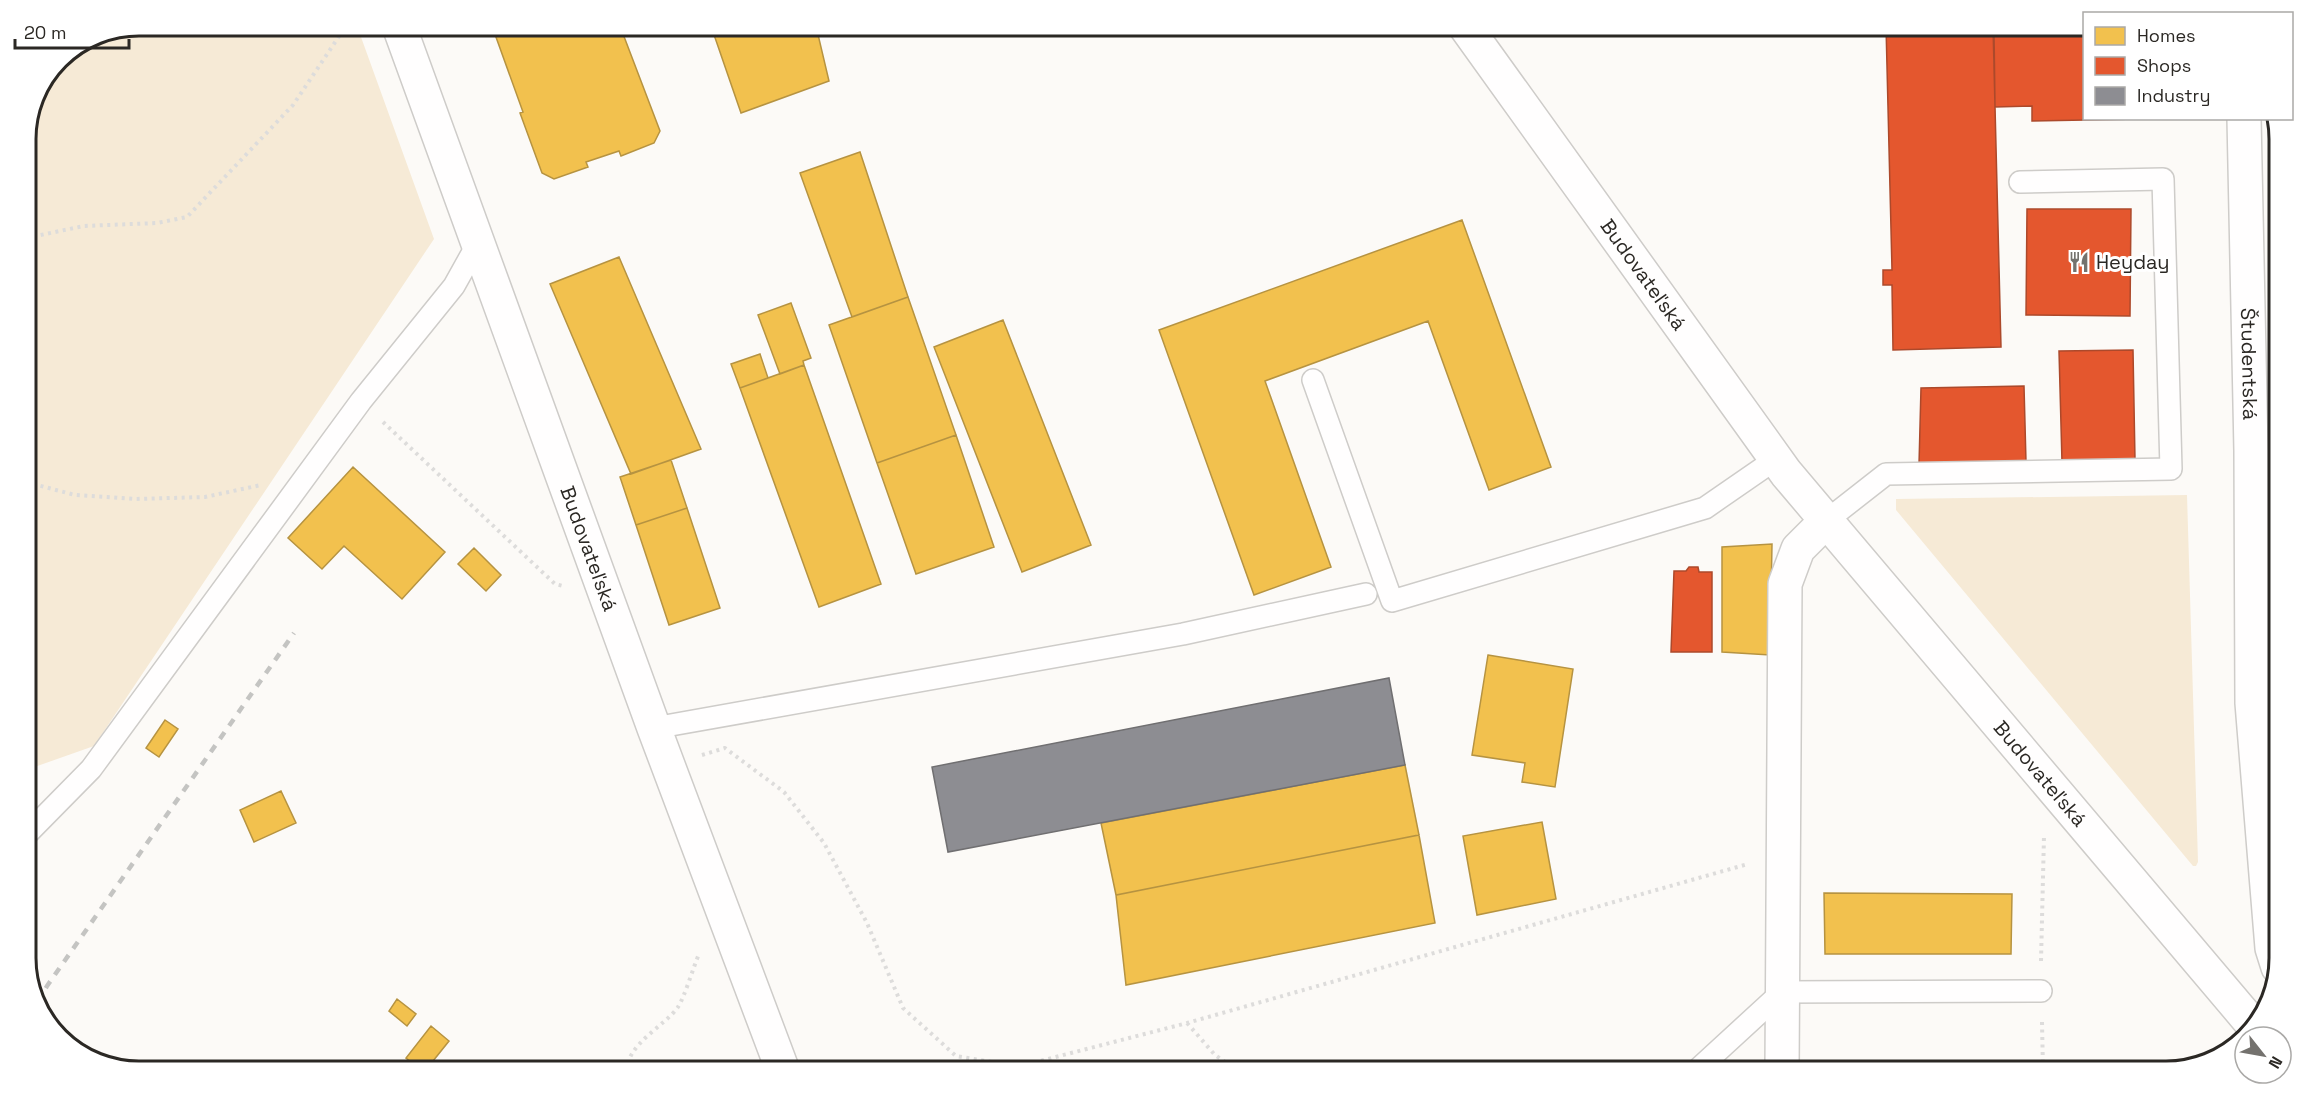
<svg xmlns="http://www.w3.org/2000/svg" width="2305" height="1097" viewBox="0 0 2305 1097" font-family="'Space Grotesk',sans-serif">
	<style>
		.green { fill: #f6ead6 }
		.homes { fill: #f2c14e; stroke: #b69341; stroke-width: 1.5 }
		.shops { fill: #e4572e; stroke: #ac492b; stroke-width: 1.5 }
		.industry { fill: #8d8d92; stroke: #706f71; stroke-width: 1.5 }
		.lines { fill: none; stroke-linecap: round; stroke-linejoin: round }
		.service-casing { stroke: #ceccc9; stroke-width: 24 }
		.minor-casing { stroke: #ceccc9; stroke-width: 36 }
		.path { stroke: #dddcdb; stroke-width: 4; stroke-dasharray: 3 4.5; stroke-linecap: butt }
		.service { stroke: #fffefe; stroke-width: 21 }
		.minor { stroke: #fffefe; stroke-width: 33 }
		.rail { stroke: #c4c4c2; stroke-width: 4.5; stroke-dasharray: 8 8; stroke-linecap: butt }
		.labels { text-anchor: middle; dominant-baseline: central; stroke-width: 6; stroke-linejoin: round; paint-order: stroke }
		.poi-label { font-size: 20px; fill: #2b2824; stroke: #fff; text-anchor: start }
		.street-label { font-size: 20px; fill: #2b2824; stroke: #fff }
		.rim { fill: none; stroke: #2b2824; stroke-width: 3 }
	</style>
	<rect width="100%" height="100%" fill="#fcfaf7"/>
	<path class="green" d="M 139,26 L 357,26 L 434,239 L 94,746 L 26,770 L 26,131 L 59,58 L 96,34 Z
		M 2187,495 L 2198,862 L 2196,866 L 2193,866 L 1896,510 L 1896,499 Z"/>
	<path class="homes" d="M 492,26 L 620,26 L 660,131 L 654,143 L 621,156 L 619,151 L 586,162 L 588,167 L 554,179 L 542,173 L 520,113 L 523,112 Z
		M 711,26 L 816,26 L 829,81 L 741,113 Z
		M 860,152 L 908,297 L 852,317 L 800,173 Z
		M 1462,220 L 1551,467 L 1489,490 L 1428,321 L 1265,381 L 1331,567 L 1254,595 L 1159,330 Z
		M 619,257 L 701,449 L 631,474 L 550,284 Z
		M 908,297 L 956,435 L 877,463 L 829,325 Z
		M 791,303 L 811,358 L 803,361 L 804,365 L 780,374 L 758,315 Z
		M 1003,320 L 1091,545 L 1022,572 L 934,347 Z
		M 760,354 L 768,378 L 740,388 L 731,364 Z
		M 804,365 L 881,584 L 819,607 L 740,388 Z
		M 956,435 L 994,547 L 916,574 L 877,463 Z
		M 671,460 L 687,508 L 636,525 L 620,477 Z
		M 353,467 L 445,552 L 402,599 L 344,546 L 322,569 L 288,538 Z
		M 687,508 L 720,608 L 669,625 L 636,525 Z
		M 1772,544 L 1770,655 L 1722,652 L 1722,547 Z
		M 474,548 L 501,575 L 486,591 L 458,564 Z
		M 1488,655 L 1573,669 L 1555,787 L 1522,782 L 1525,763 L 1472,755 Z
		M 165,720 L 178,729 L 159,757 L 146,748 Z
		M 1405,765 L 1419,835 L 1116,895 L 1101,823 Z
		M 281,791 L 296,823 L 254,842 L 240,810 Z
		M 1542,822 L 1556,899 L 1477,915 L 1463,836 Z
		M 1419,835 L 1435,923 L 1126,985 L 1116,895 Z
		M 1824,893 L 2012,894 L 2011,954 L 1825,954 Z
		M 397,999 L 416,1014 L 407,1026 L 389,1011 Z
		M 431,1026 L 449,1041 L 425,1071 L 423,1071 L 406,1058 Z"/>
	<path class="shops" d="M 1886,26 L 1993,26 L 2001,347 L 1893,350 L 1892,285 L 1883,285 L 1883,270 L 1892,270 Z
		M 2023,26 L 2084,26 L 2084,118 L 2140,119 L 2032,121 L 2032,106 L 1995,107 L 1994,29 L 2023,29 Z
		M 2027,209 L 2131,209 L 2130,316 L 2026,315 Z
		M 2133,350 L 2135,460 L 2062,462 L 2059,351 Z
		M 2024,386 L 2026,462 L 1919,465 L 1921,388 Z
		M 1689,567 L 1698,567 L 1699,572 L 1712,572 L 1712,652 L 1671,652 L 1674,571 L 1686,571 Z"/>
	<path class="industry" d="M 1389,678 L 1405,765 L 948,852 L 932,767 Z"/>
	<g class="lines">
		<defs>
			<path id="service" d="M 1313,380 L 1392,601 L 1705,508 L 1776,459
				M 1826,521 L 1886,474 L 2171,469 L 2163,179 L 2020,182
				M 654,728 L 1183,634 L 1366,594
				M 26,835 L 91,769 L 361,401 L 454,286 L 478,243
				M 1696,1071 L 1782,992 L 2041,991"/>
			<g id="minor">
				<path id="s1" d="M 399,26 L 654,728 L 783,1071"/>
				<path id="s2" d="M 1465,26 L 1786,473 L 2253,1025"/>
				<path id="s3" d="M 2244,118 L 2251,451 L 2252,703 L 2272,948 L 2278,967"/>
				<path d="M 1782,1071 L 1785,584 L 1798,549 L 1826,521"/>
			</g>
		</defs>
		<use href="#service" class="service-casing"/>
		<use href="#minor" class="minor-casing"/>
		<path class="path" d="M 26,238 L 84,226 L 157,223 L 187,217 L 293,105 L 346,26
			M 383,422 L 555,584 L 563,586
			M 26,482 L 75,495 L 135,499 L 205,497 L 261,485
			M 702,755 L 725,748 L 784,792 L 824,843 L 867,923 L 903,1008 L 956,1056 L 1016,1066
			M 2041,961 L 2044,836
			M 2042,1022 L 2043,1071
			M 1187,1023 L 1215,1055 L 1238,1071
			M 628,1071 C 624,1046 666,1025 678,1007 C 685,996 693,968 699,954
			M 1005,1071 L 1017,1067 L 1187,1023 L 1748,864"/>
		<use href="#service" class="service"/>
		<use href="#minor" class="minor"/>
		<path class="rail" d="M 38,1002 L 47,986 L 294,633"/>
	</g>
	<defs>
		<symbol id="restaurant-bare" viewBox="-9 -9 18 18"><path d="M-5-6h1v4h1v-4h1v4h1v-4h1v5L-1.5 .5V6h-2V.5L-5-1ZM5-6V6H3V1.5H1.5Q1.5-4 5-6Z" fill="#74726e" stroke="#fff" stroke-width="2.5" paint-order="stroke"/></symbol>
	</defs>
	<g fill-rule="evenodd">
		<use href="#restaurant-bare" x="2064" y="247" width="30" height="30"/>
	</g>
	<g class="labels">
		<g class="poi-label">
			<text x="2096" y="262">Heyday</text>
		</g>
		<g class="street-label">
			<text stroke="none"><textPath href="#s2" startOffset="306">Budovateľská</textPath></text>
			<text stroke="none"><textPath href="#s3" startOffset="246">Študentská</textPath></text>
			<text stroke="none"><textPath href="#s1" startOffset="556">Budovateľská</textPath></text>
			<text stroke="none"><textPath href="#s2" startOffset="944">Budovateľská</textPath></text>
		</g>
	</g>
	<path d="M0 0H2305V1097H0ZM139 36H2166A103 103 0 0 1 2269 139V958A103 103 0 0 1 2166 1061H139A103 103 0 0 1 36 958V139A103 103 0 0 1 139 36Z" fill="#fff" fill-rule="evenodd"/>
	<path class="rim" d="M139 36H2166A103 103 0 0 1 2269 139V958A103 103 0 0 1 2166 1061H139A103 103 0 0 1 36 958V139A103 103 0 0 1 139 36Z"/>
	<rect x="2083" y="12" width="210" height="108" fill="#ffffff" stroke="#aaa9a7" stroke-width="1.5"/>
	<rect x="2095" y="27" width="30" height="18" fill="#f2c14e" stroke="#aaa9a7" stroke-width="1.5"/>
	<text x="2137" y="42" font-size="18" fill="#2b2824">Homes</text>
	<rect x="2095" y="57" width="30" height="18" fill="#e4572e" stroke="#aaa9a7" stroke-width="1.5"/>
	<text x="2137" y="72" font-size="18" fill="#2b2824">Shops</text>
	<rect x="2095" y="87" width="30" height="18" fill="#8d8d92" stroke="#aaa9a7" stroke-width="1.5"/>
	<text x="2137" y="102" font-size="18" fill="#2b2824">Industry</text>
	<g transform="translate(2263 1055) rotate(121)"><circle r="28" fill="#ffffff" stroke="#aaa9a7" stroke-width="1.5"/>
	<path d="M0-4.5L10 22L0 15L-10 22Z" fill="#74726e"/>
	<text y="-9" font-size="16" font-weight="bold" text-anchor="middle" fill="#2b2824">N</text>
	</g>
	<path d="M15 39v9h114v-9" fill="none" stroke="#2b2824" stroke-width="3"/>
	<text x="24" y="39" font-size="18" fill="#2b2824" stroke="#ffffff" stroke-width="4.5" paint-order="stroke">20 m</text>
</svg>
